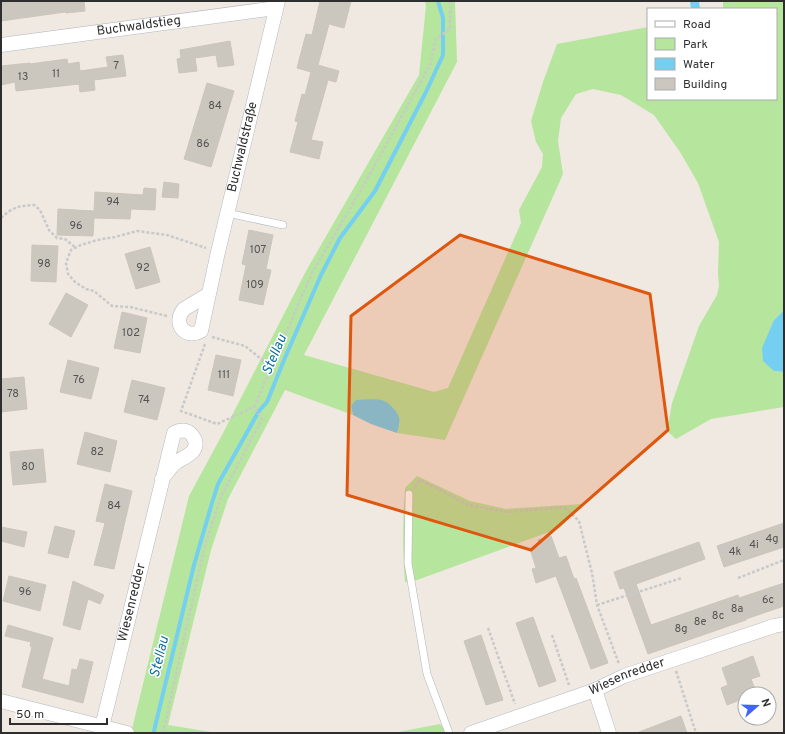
<svg xmlns="http://www.w3.org/2000/svg" width="785" height="734" viewBox="0 0 785 734" font-family="Overpass,sans-serif">
	<style>
		.green { fill: #b6e59e }
		.water { fill: #75cff0 }
		.lines { fill: none; stroke-linecap: round; stroke-linejoin: round }
		.stream { stroke: #75cff0; stroke-width: 4 }
		.building { fill: #cbc7bf; stroke: #cbc5ba }
		.service-casing { stroke: #b4b7c1; stroke-width: 8 }
		.minor-casing { stroke: #b4b7c1; stroke-width: 15 }
		.path { stroke: #c9c9c9; stroke-width: 2.5; stroke-dasharray: 3 2; stroke-linecap: butt }
		.service { stroke: #fff; stroke-width: 7 }
		.minor { stroke: #fff; stroke-width: 14 }
		.marked { fill: #df570e; fill-opacity: 0.2; stroke: #df570e; stroke-width: 3; stroke-linejoin: round }
		.labels { text-anchor: middle; dominant-baseline: central; stroke-width: 3; stroke-linejoin: round; paint-order: stroke }
		.number-label { font-size: 11px; fill: #555452 }
		.street-label { font-size: 13px; fill: #2e2e2e; stroke: #fff }
		.water-label { font-size: 14px; font-style: italic; fill: #0d6fa3; stroke: #fff }
	</style>
	<rect width="100%" height="100%" fill="#efe9e1"/>
	<path class="green" d="M 425,1 L 455,1 L 457,62 L 304,355 L 434,392 L 448,388 L 521,223 L 519,210 L 542,167 L 543,154 L 536,142 L 531,121 L 543,82 L 557,44 L 648,27 L 648,99 L 776,99 L 776,9 L 723,9 L 723,1 L 784,1 L 784,310 L 774,320 L 774,371 L 784,372 L 784,407 L 711,419 L 676,439 L 667,431 L 672,403 L 699,326 L 717,295 L 719,286 L 718,273 L 719,242 L 698,183 L 680,152 L 654,115 L 621,95 L 593,89 L 576,94 L 561,118 L 558,141 L 563,174 L 445,440 L 397,433 L 400,423 L 351,406 L 353,415 L 285,390 L 228,499 L 211,550 L 168,725 L 217,733 L 131,733 L 189,496 L 222,435 L 306,271 L 419,75 L 426,6 Z
		M 417,476 L 470,501 L 506,509 L 582,504 L 560,528 L 417,580 L 405,582 C 402,551 403,519 405,488 Z
		M 440,724 L 448,733 L 393,733 Z"/>
	<path class="water" d="M 690,1 L 699,1 L 700,9 L 691,9 Z
		M 784,310 L 784,372 L 774,371 L 763,361 L 762,348 L 774,320 Z
		M 356,400 C 364,400 377,398 384,401 C 387,402 390,405 392,407 C 401,416 401,421 397,433 L 371,424 L 353,415 L 351,406 Z"/>
	<g class="lines">
		<path class="stream" d="M 154,731 L 194,565 L 212,503 L 218,484 L 259,411 L 267,402 L 284,360 L 321,275 L 340,238 L 375,191 L 426,92 L 443,55 L 443,18 L 438,1"/>
	</g>
	<path class="building" d="M 1,1 L 84,1 L 85,11 L 66,13 L 65,12 L 1,21 Z
		M 320,1 L 351,1 L 344,28 L 329,24 L 318,65 L 339,71 L 336,82 L 328,80 L 311,140 L 323,142 L 319,159 L 290,152 L 298,122 L 295,121 L 302,94 L 305,95 L 311,72 L 297,68 L 306,34 L 312,35 Z
		M 230,41 L 234,65 L 218,67 L 216,55 L 195,58 L 197,71 L 179,73 L 177,59 L 181,58 L 180,50 Z
		M 123,55 L 126,76 L 94,80 L 95,90 L 80,92 L 79,84 L 16,91 L 15,82 L 1,85 L 1,66 L 30,63 L 30,64 L 67,59 L 68,64 L 79,62 L 80,71 L 108,67 L 106,57 Z
		M 207,83 L 234,91 L 211,167 L 184,159 Z
		M 164,182 L 179,184 L 178,198 L 162,197 Z
		M 144,188 L 156,189 L 155,210 L 131,209 L 130,219 L 94,218 L 93,236 L 57,235 L 58,209 L 94,211 L 95,192 L 143,195 Z
		M 249,230 L 273,235 L 266,269 L 271,270 L 263,305 L 239,300 L 246,265 L 242,264 Z
		M 32,245 L 58,246 L 56,282 L 31,281 Z
		M 150,247 L 160,282 L 136,289 L 125,254 Z
		M 66,293 L 88,305 L 71,337 L 49,324 Z
		M 122,312 L 147,318 L 140,353 L 114,348 Z
		M 216,355 L 241,360 L 233,396 L 208,390 Z
		M 68,360 L 99,368 L 91,399 L 60,392 Z
		M 24,377 L 27,409 L 1,412 L 1,379 Z
		M 132,380 L 165,388 L 157,420 L 124,412 Z
		M 85,432 L 117,441 L 110,472 L 77,464 Z
		M 43,449 L 46,482 L 13,485 L 10,452 Z
		M 105,484 L 132,491 L 114,569 L 94,565 L 105,523 L 96,521 Z
		M 784,523 L 784,547 L 724,567 L 717,546 Z
		M 55,526 L 75,531 L 68,558 L 48,553 Z
		M 1,527 L 27,532 L 24,547 L 1,541 Z
		M 551,536 L 559,558 L 566,556 L 574,579 L 576,578 L 608,663 L 591,669 L 556,576 L 536,583 L 532,569 L 536,568 L 530,549 L 540,546 L 538,540 Z
		M 699,542 L 705,559 L 636,584 L 651,625 L 738,595 L 739,598 L 784,583 L 784,606 L 746,619 L 746,620 L 648,654 L 624,588 L 620,589 L 614,572 Z
		M 9,576 L 46,585 L 40,611 L 3,601 Z
		M 73,581 L 104,595 L 100,604 L 88,599 L 80,630 L 63,625 Z
		M 533,617 L 556,681 L 539,687 L 516,623 Z
		M 8,625 L 53,638 L 42,679 L 69,686 L 72,669 L 77,670 L 80,659 L 93,662 L 83,703 L 22,687 L 32,647 L 30,646 L 31,642 L 5,636 Z
		M 481,635 L 503,700 L 486,705 L 464,641 Z
		M 753,656 L 760,676 L 751,679 L 757,694 L 745,694 L 745,698 L 727,705 L 721,688 L 728,685 L 722,668 Z
		M 681,716 L 687,733 L 639,733 L 639,732 Z"/>
	<g class="lines">
		<defs>
			<path id="service" d="M 227,213 L 283,225
				M 409,494 L 408,563 L 427,674 L 449,733"/>
			<g id="minor">
				<path id="s1" d="M 1,45 L 276,8"/>
				<path id="s2" d="M 209,294 L 184,309 C 172,323 185,340 201,331 L 218,252 L 278,1"/>
				<path d="M 595,690 L 609,733"/>
				<path d="M 1,701 L 127,733"/>
				<path id="s3" d="M 102,727 L 174,433 C 178,431 182,430 186,431 C 190,432 193,436 195,440 C 199,454 182,457 174,464 C 170,468 166,474 162,479"/>
				<path id="s4" d="M 471,733 L 595,690 L 624,676 L 774,626 L 784,624"/>
			</g>
		</defs>
		<use href="#service" class="service-casing"/>
		<use href="#minor" class="minor-casing"/>
		<path class="path" d="M 1,218 C 13,207 18,206 34,205 L 40,210 L 49,230 L 57,238 L 65,239 L 76,248
			M 167,316 L 130,307 L 112,306 L 94,291 L 86,289 L 75,282 L 68,274 L 66,263 L 71,250 L 81,245 L 97,240 L 115,237 L 137,231 L 167,235 L 206,248
			M 212,337 L 245,346 L 271,367
			M 205,344 L 181,411 L 217,424 L 254,407 L 312,273 L 365,183 L 430,65 L 436,39 L 450,29 L 450,1
			M 415,487 L 420,480 L 469,505 L 507,512 L 564,507 L 579,521 L 592,573 L 597,605 L 619,664
			M 738,578 L 784,560
			M 597,605 L 682,578
			M 488,628 L 515,704
			M 552,635 L 569,685
			M 676,671 L 696,733
			M 163,733 L 204,549 L 221,497 L 262,419 L 254,407"/>
		<use href="#service" class="service"/>
		<use href="#minor" class="minor"/>
	</g>
	<path class="marked" d="M 460,235 L 650,294 L 668,430 L 531,550 L 347,495 L 351,316 Z"/>
	<g class="labels">
		<g class="number-label">
			<text x="116" y="66">7</text>
			<text x="56" y="74">11</text>
			<text x="23" y="77">13</text>
			<text x="215" y="106">84</text>
			<text x="203" y="144">86</text>
			<text x="113" y="202">94</text>
			<text x="76" y="226">96</text>
			<text x="258" y="250">107</text>
			<text x="44" y="264">98</text>
			<text x="143" y="268">92</text>
			<text x="255" y="285">109</text>
			<text x="131" y="333">102</text>
			<text x="224" y="375">111</text>
			<text x="79" y="380">76</text>
			<text x="13" y="394">78</text>
			<text x="144" y="400">74</text>
			<text x="97" y="452">82</text>
			<text x="28" y="467">80</text>
			<text x="114" y="506">84</text>
			<text x="772" y="539">4g</text>
			<text x="754" y="545">4i</text>
			<text x="735" y="552">4k</text>
			<text x="25" y="592">96</text>
			<text x="768" y="600">6c</text>
			<text x="737" y="609">8a</text>
			<text x="718" y="616">8c</text>
			<text x="700" y="622">8e</text>
			<text x="681" y="629">8g</text>
		</g>
		<g class="street-label">
			<text stroke="none"><textPath href="#s1" startOffset="139">Buchwaldstieg</textPath></text>
			<text stroke="none"><textPath href="#s2" startOffset="260">Buchwaldstraße</textPath></text>
			<text stroke="none"><textPath href="#s3" startOffset="128">Wiesenredder</textPath></text>
			<text stroke="none"><textPath href="#s4" startOffset="166">Wiesenredder</textPath></text>
		</g>
		<g class="water-label">
			<text transform="translate(275 355) rotate(-67)">Stellau</text>
			<text transform="translate(160 657) rotate(-76)">Stellau</text>
		</g>
	</g>
	<rect width="785" height="734" fill="none" stroke="#2e2e2e" stroke-width="4"/>
	<rect x="647" y="8" width="130" height="92" fill="#ffffff" stroke="#ababab"/>
	<rect x="655" y="21" width="20" height="6" fill="#ffffff" stroke="#ababab"/>
	<text x="683" y="28" font-size="12" fill="#2e2e2e">Road</text>
	<rect x="655" y="38" width="20" height="12" fill="#b6e59e" stroke="#ababab"/>
	<text x="683" y="48" font-size="12" fill="#2e2e2e">Park</text>
	<rect x="655" y="58" width="20" height="12" fill="#75cff0" stroke="#ababab"/>
	<text x="683" y="68" font-size="12" fill="#2e2e2e">Water</text>
	<rect x="655" y="78" width="20" height="12" fill="#cbc7bf" stroke="#ababab"/>
	<text x="683" y="88" font-size="12" fill="#2e2e2e">Building</text>
	<g transform="translate(757 706) rotate(70)"><circle r="19" fill="#ffffff" stroke="#ababab"/>
	<path d="M0-3L7 15L0 10L-7 15Z" fill="#4264fb"/>
	<text y="-6" font-size="11" font-weight="bold" text-anchor="middle" fill="#2e2e2e">N</text>
	</g>
	<path d="M10 718v6h97v-6" fill="none" stroke="#2e2e2e" stroke-width="2"/>
	<text x="16" y="718" font-size="12" fill="#2e2e2e" stroke="#ffffff" stroke-width="3" paint-order="stroke">50 m</text>
</svg>
